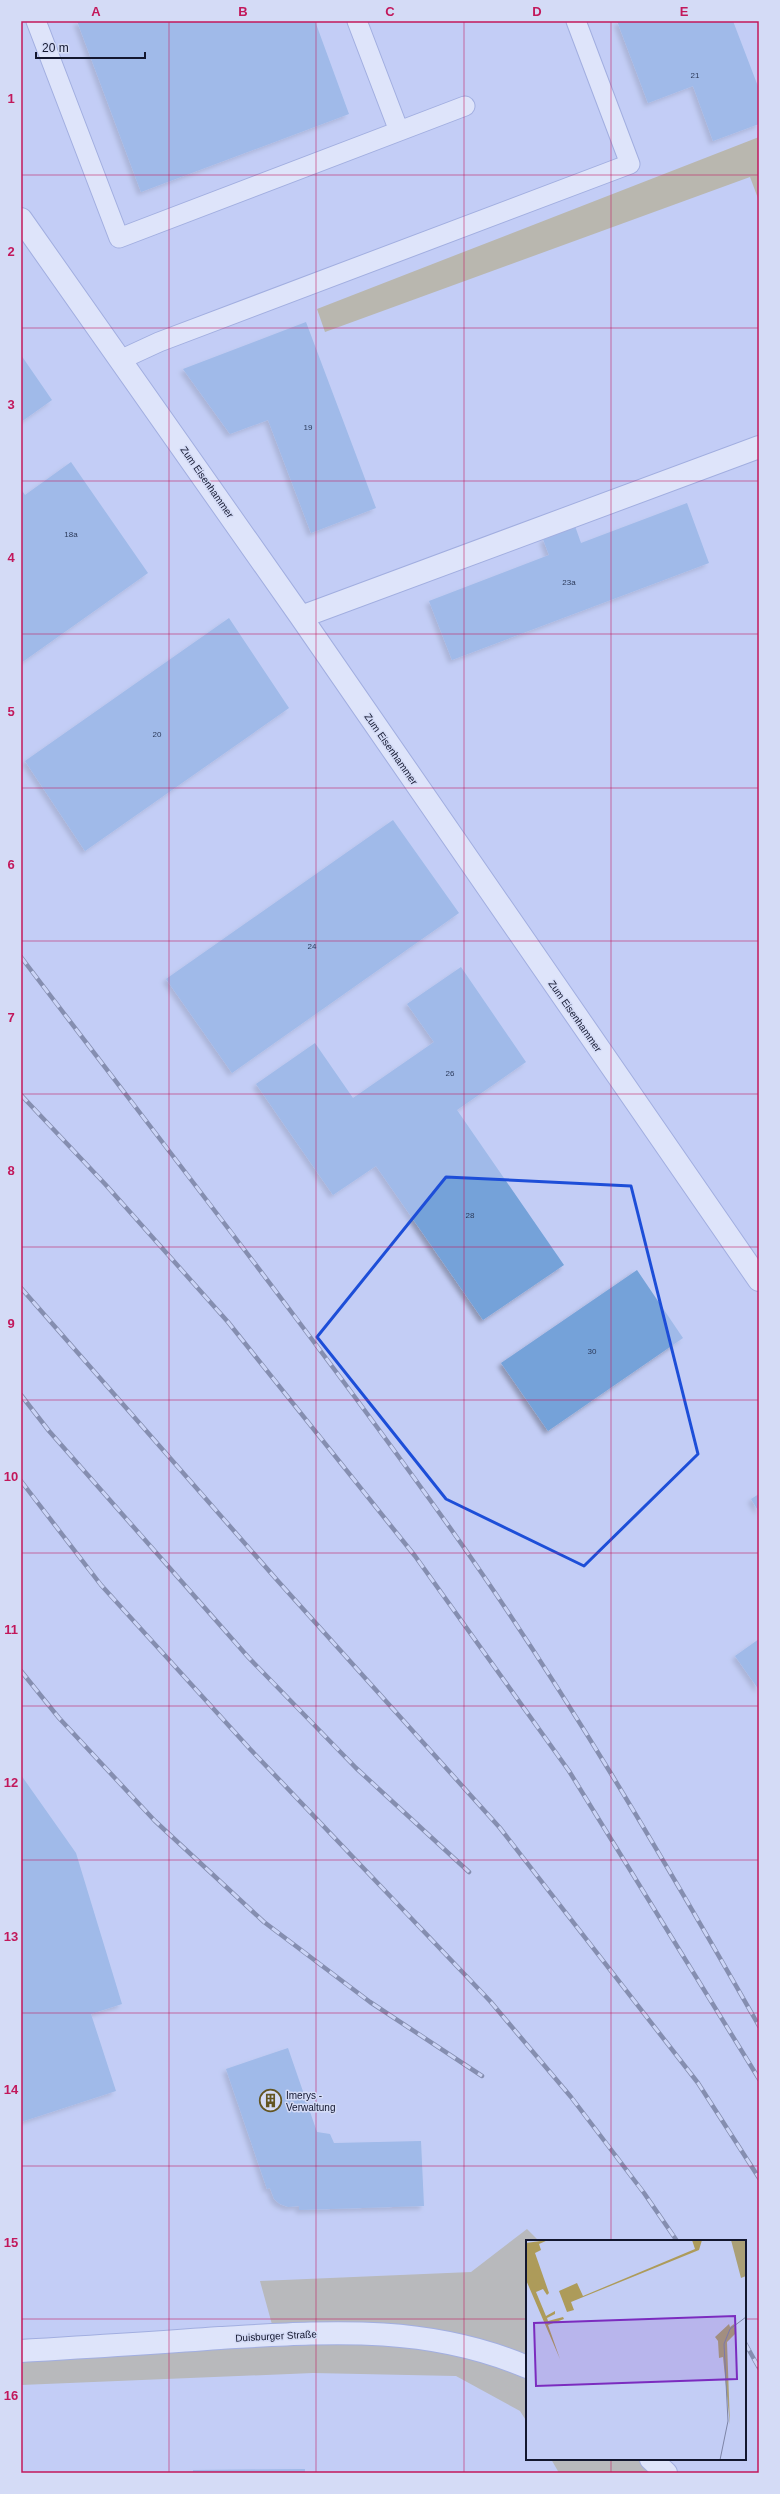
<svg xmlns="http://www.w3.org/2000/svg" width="780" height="2494" viewBox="0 0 780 2494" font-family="Helvetica,sans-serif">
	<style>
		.green { fill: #aa9f76 }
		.forest { fill: #ad9b5a }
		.building { fill: #75a2d9; filter: url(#shadow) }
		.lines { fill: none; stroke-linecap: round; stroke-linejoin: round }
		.service-casing { stroke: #7a88c6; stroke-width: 21 }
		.minor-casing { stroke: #7a88c6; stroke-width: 24 }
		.secondary-casing { stroke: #7a88c6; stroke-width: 24 }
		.service { stroke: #fff; stroke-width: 19 }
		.minor { stroke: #fff; stroke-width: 22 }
		.secondary { stroke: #fff; stroke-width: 22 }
		.rail-casing { stroke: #3b405c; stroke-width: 4.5 }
		.rail { stroke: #d4dbf6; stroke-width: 3; stroke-dasharray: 9; stroke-linecap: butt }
		.marked { fill: none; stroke: #1d4ed8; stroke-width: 3; stroke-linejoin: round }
		.grid { fill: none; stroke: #c2185b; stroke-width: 1; stroke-opacity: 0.55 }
		.labels { text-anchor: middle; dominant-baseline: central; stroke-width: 3; stroke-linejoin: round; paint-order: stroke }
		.number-label { font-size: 8px; fill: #2c3a5a }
		.street-label { font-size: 10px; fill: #13172f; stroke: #d4dbf6 }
		.poi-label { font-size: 10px; fill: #13172f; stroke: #d4dbf6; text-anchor: start }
		.inset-road { fill: none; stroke: #7d84a6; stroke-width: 1 }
		.view { fill: #7b2cbf; fill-opacity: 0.15; stroke: #7b2cbf; stroke-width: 2 }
		.inset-edge { fill: none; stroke: #13172f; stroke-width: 2 }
		.neatline { fill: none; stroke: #c2185b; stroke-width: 1.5 }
		.grid-label { font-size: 13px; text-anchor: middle; font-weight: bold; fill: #c2185b }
	</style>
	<defs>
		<filter id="shadow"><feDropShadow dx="-3.5" dy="3.5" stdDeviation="2" flood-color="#0004"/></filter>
	</defs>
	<rect width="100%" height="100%" fill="#c3cdf5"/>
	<path class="green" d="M 527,2229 L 539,2241 L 527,2241 L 527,2422 L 520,2411 L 456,2376 L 313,2373 L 21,2385 L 21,2357 L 311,2345 L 465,2342 L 273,2328 L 260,2281 L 471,2272 Z
		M 551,2459 L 665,2459 L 671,2473 L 559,2473 Z"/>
	<path class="forest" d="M 759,137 L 759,201 L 750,177 L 325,332 L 317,309 Z"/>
	<path class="building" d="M 77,21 L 315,21 L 349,114 L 141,192 Z
		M 617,21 L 733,21 L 759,89 L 759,124 L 713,141 L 693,86 L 648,103 Z
		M 306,322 L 376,508 L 311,533 L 268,420 L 230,434 L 183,369 Z
		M 21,355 L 52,400 L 21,422 Z
		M 71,462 L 148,573 L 21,663 L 21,489 L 25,495 Z
		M 687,503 L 709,563 L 452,660 L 429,601 L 549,555 L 543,539 L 575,526 L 581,543 Z
		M 229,618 L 289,708 L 85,851 L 25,761 Z
		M 393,820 L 459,913 L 232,1073 L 166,979 Z
		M 461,967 L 526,1062 L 457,1110 L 564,1265 L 483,1320 L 376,1166 L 333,1195 L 256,1084 L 315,1043 L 353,1098 L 434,1042 L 407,1004 Z
		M 637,1270 L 683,1338 L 548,1431 L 501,1363 Z
		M 759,1494 L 759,1512 L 751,1499 Z
		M 759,1639 L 759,1690 L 735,1656 Z
		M 21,1775 L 76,1853 L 122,2004 L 91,2014 L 116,2091 L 21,2122 Z
		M 288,2048 L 317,2132 L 330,2134 L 334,2143 L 421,2141 L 424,2206 L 299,2210 L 299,2206 L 288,2207 L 280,2204 L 274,2199 L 270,2188 L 267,2189 L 226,2069 Z
		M 305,2469 L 305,2473 L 193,2473 L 193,2470 Z"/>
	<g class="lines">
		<defs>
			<path id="service" d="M 36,21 L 119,238 L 465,106
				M 357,21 L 399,131
				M 120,360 L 159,342 L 630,164 L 576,21"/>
			<path id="minor" d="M 21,219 L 301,617 L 759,1280
				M 301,617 L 759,447"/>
			<path id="secondary" d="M 21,2351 C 87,2347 154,2343 220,2338 C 328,2332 426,2324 527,2367
				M 651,2459 L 666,2473"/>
		</defs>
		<use href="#service" class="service-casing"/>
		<use href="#minor" class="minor-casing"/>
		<use href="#secondary" class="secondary-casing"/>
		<use href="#service" class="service"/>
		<use href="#minor" class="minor"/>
		<use href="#secondary" class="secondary"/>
		<defs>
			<path id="rail" d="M 21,957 C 166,1148 314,1337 453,1532 C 565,1690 663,1858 759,2026
				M 21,1095 L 105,1184 L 228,1322 L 415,1556 L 569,1771 L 759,2079
				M 21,1288 L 277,1580 L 500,1828 L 698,2083 L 759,2178
				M 21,1395 L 49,1431 L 249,1658 L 356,1768 L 469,1872
				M 21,1481 L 101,1585 L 250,1749 L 490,2001 L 571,2097 L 644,2193 L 677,2241
				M 21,1671 L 59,1718 L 155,1821 L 264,1922 L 370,2002 L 482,2076
				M 745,2343 L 759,2368"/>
		</defs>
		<use href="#rail" class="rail-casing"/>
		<use href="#rail" class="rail"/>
	</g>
	<path d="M0 0H780V2494H0ZM 446,1177 L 631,1186 L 698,1454 L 584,1566 L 446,1499 L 317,1337 Z" fill="#c3cdf5" fill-opacity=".55" fill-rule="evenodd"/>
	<path class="marked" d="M 446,1177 L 631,1186 L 698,1454 L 584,1566 L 446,1499 L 317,1337 Z"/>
	<path class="grid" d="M 169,21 L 169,2473M 316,21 L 316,2473M 464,21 L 464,2473M 611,21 L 611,2241M 21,175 L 759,175M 21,328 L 759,328M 21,481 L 759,481M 21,634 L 759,634M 21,788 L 759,788M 21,941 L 759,941M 21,1094 L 759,1094M 21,1247 L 759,1247M 21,1400 L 759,1400M 21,1553 L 759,1553M 21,1706 L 759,1706M 21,1860 L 759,1860M 21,2013 L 759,2013M 21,2166 L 759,2166M 21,2319 L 527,2319M 745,2319 L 759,2319M 611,2459 L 611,2473"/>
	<defs>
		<symbol id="building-ring" viewBox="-11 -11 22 22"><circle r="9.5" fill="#d4dbf6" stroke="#635522" stroke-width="1.5"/><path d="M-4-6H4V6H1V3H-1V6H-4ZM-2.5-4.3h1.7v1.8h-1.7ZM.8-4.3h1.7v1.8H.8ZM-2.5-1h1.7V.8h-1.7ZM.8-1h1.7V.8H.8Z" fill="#635522"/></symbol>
	</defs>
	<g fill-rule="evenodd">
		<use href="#building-ring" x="258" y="2088" width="25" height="25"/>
	</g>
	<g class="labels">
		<g class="number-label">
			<text x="695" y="75">21</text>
			<text x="308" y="427">19</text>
			<text x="71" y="534">18a</text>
			<text x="569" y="582">23a</text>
			<text x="157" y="734">20</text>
			<text x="312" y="946">24</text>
			<text x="450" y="1073">26</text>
			<text x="470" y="1215">28</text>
			<text x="592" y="1351">30</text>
		</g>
		<g class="street-label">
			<text transform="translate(207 482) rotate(55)">Zum Eisenhammer</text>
			<text transform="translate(391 749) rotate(55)">Zum Eisenhammer</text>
			<text transform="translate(575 1016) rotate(55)">Zum Eisenhammer</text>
			<text transform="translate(276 2336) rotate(-3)">Duisburger Straße</text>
		</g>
		<g class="poi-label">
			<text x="286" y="2095">Imerys -<tspan x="286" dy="12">Verwaltung</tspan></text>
		</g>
	</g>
	<g transform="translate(526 2240)">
		<rect width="220" height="220" fill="#c3cdf5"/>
		<path d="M 205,0 L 220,0 L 220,36 L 215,38 ZM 203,84 L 204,87 L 208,84 L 210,93 L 201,102 L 204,185 L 197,117 L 193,118 L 192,101 L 189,97 Z" fill="#aa9f76"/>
		<path d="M 22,0 L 13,4 L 15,10 L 9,13 L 23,53 L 21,55 L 17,49 L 10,52 L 20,76 L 29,71 L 29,74 L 21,78 L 22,81 L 37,77 L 38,79 L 22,85 L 34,119 L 0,40 L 0,3 ZM 166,0 L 176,0 L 173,10 L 45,62 L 48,70 L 41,72 L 33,51 L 51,43 L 57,56 L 169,9 Z" fill="#ad9b5a"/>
		<path class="inset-road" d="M 194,220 L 202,181 L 198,104 L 204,89 L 220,77"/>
		<path class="view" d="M 209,76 L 211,139 L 10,146 L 8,83 Z"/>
		<rect width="220" height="220" class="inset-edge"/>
	</g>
	<rect width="780" height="2494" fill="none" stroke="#d4dbf6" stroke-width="44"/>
	<path d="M36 52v6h109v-6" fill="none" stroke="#13172f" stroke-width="2"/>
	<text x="42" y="52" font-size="12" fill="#13172f" stroke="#d4dbf6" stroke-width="3" paint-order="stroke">20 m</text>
	<rect x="22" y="22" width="736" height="2450" class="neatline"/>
	<g class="grid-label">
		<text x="96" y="16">A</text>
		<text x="243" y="16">B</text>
		<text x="390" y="16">C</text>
		<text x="537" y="16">D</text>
		<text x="684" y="16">E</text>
		<text x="11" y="103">1</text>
		<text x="11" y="256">2</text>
		<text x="11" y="409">3</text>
		<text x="11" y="562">4</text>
		<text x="11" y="716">5</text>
		<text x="11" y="869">6</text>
		<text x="11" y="1022">7</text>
		<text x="11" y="1175">8</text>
		<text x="11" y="1328">9</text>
		<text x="11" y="1481">10</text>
		<text x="11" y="1634">11</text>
		<text x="11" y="1787">12</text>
		<text x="11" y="1941">13</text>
		<text x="11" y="2094">14</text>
		<text x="11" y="2247">15</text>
		<text x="11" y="2400">16</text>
	</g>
</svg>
